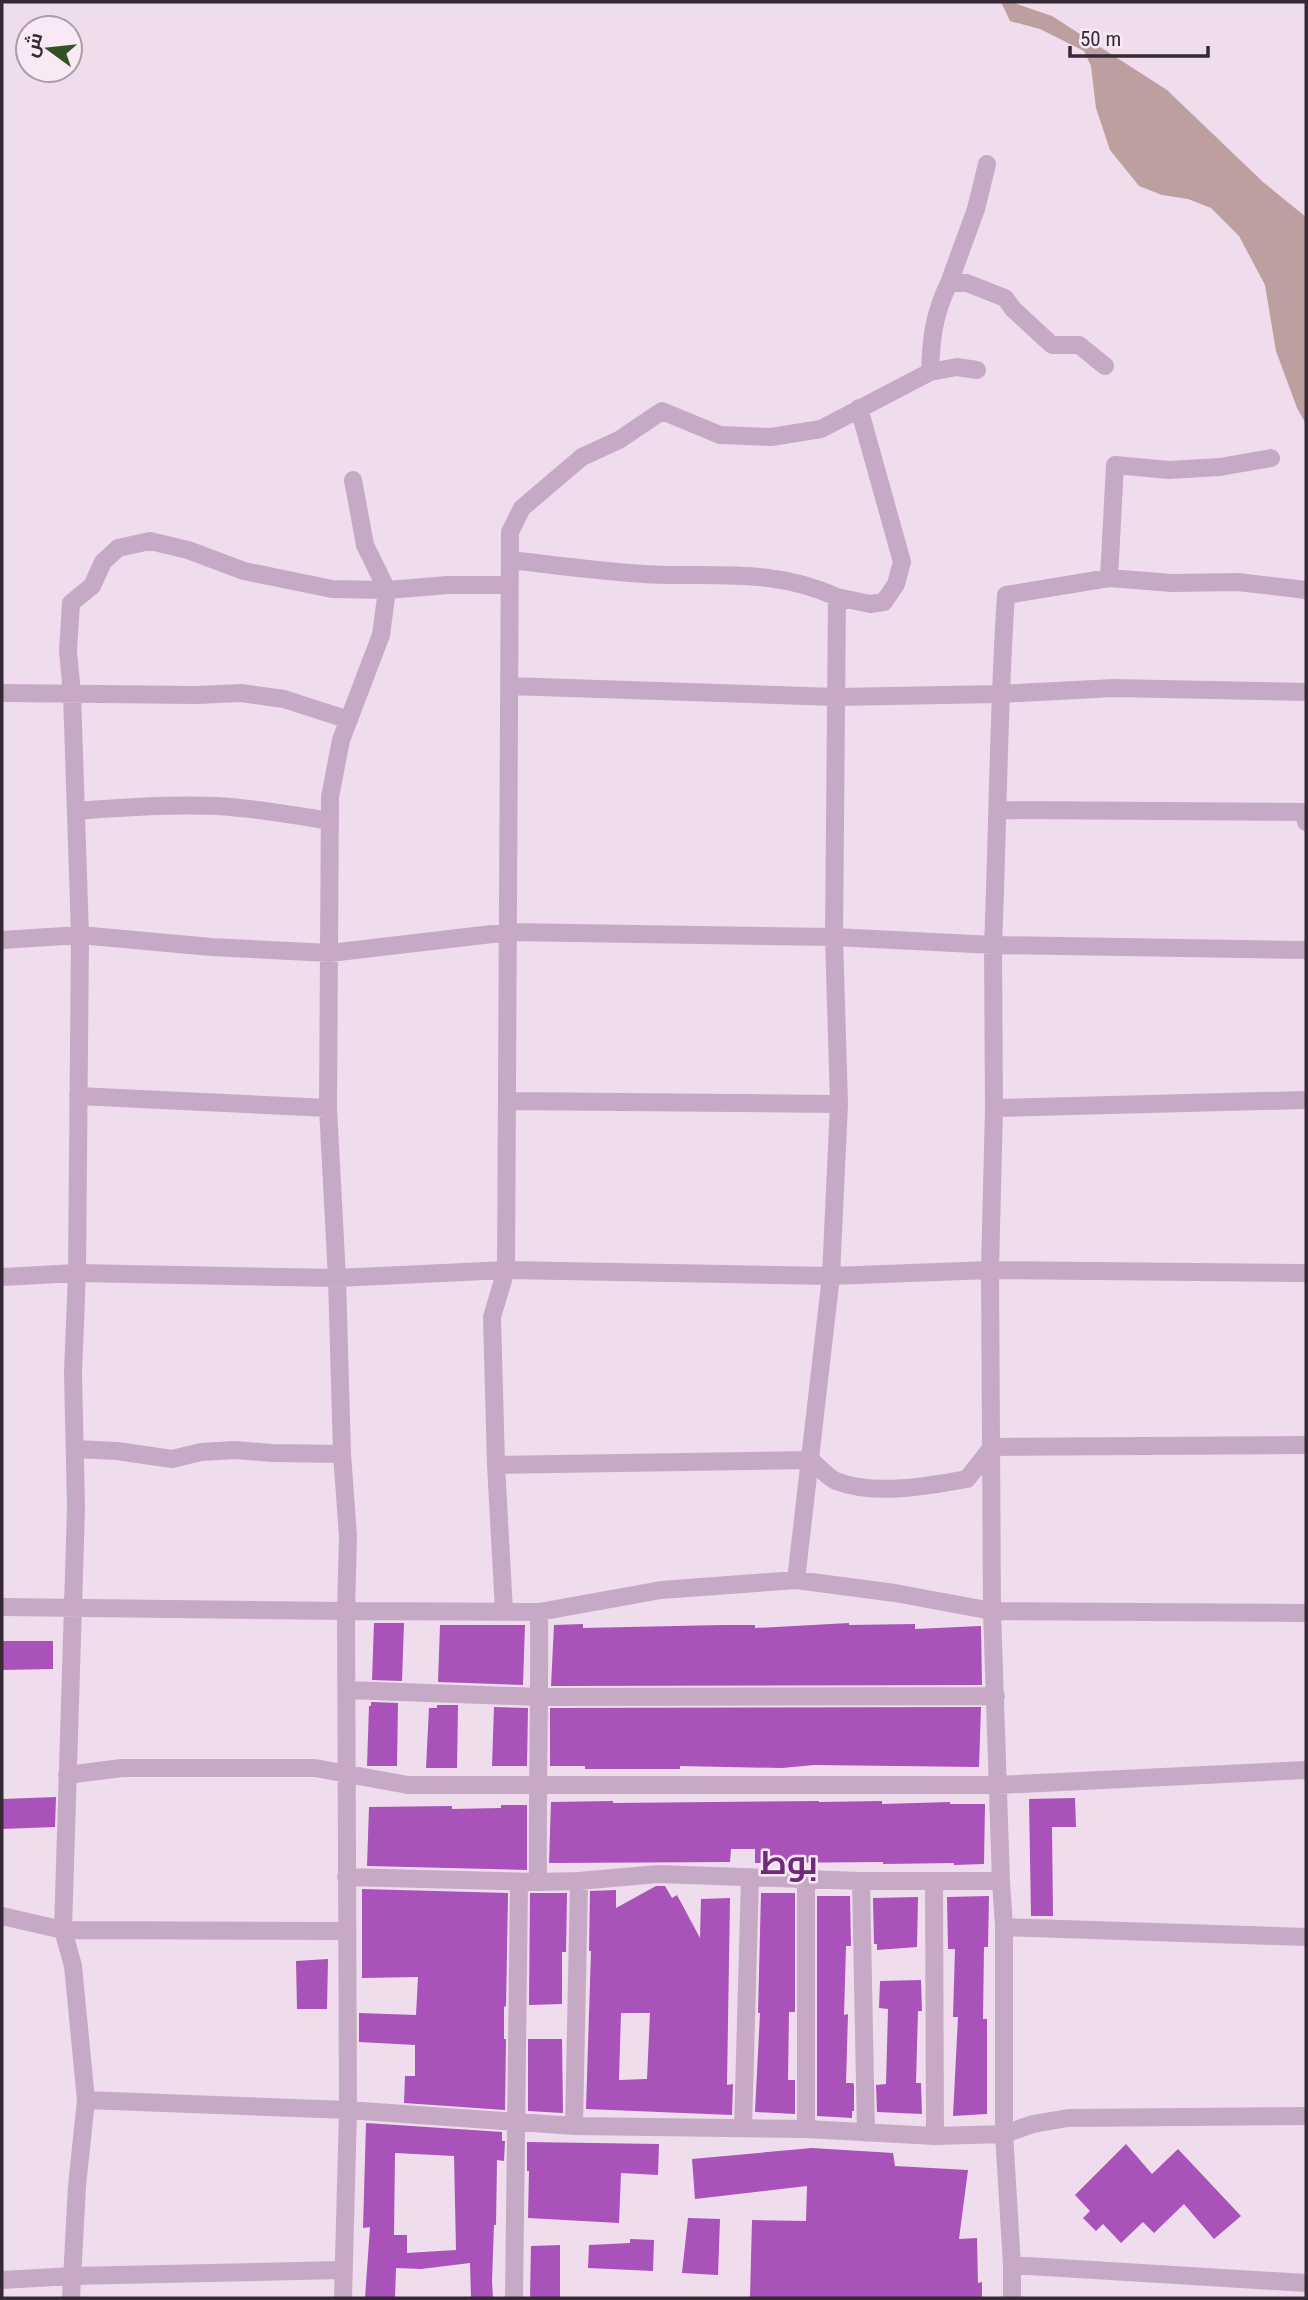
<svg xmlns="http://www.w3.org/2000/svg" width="1308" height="2300" viewBox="0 0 1308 2300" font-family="'Roboto Condensed',Cairo,sans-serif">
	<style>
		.green { fill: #bd9fa0 }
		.building { fill: #a952b9; fill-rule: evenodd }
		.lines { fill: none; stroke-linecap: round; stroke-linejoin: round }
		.street { stroke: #c6aac5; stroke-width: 18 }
		.labels { text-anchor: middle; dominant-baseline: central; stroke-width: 5; stroke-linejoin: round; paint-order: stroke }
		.town-label { font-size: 33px; font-weight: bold; fill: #6e2b7b; stroke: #f8e9f5 }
	</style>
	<rect width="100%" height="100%" fill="#efdded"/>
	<path class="green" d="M 1001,2 L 1011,2 L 1052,16 L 1167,90 L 1263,182 L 1306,217 L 1306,424 L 1297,408 L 1276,351 L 1265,285 L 1239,236 L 1211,208 L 1188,199 L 1162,195 L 1139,186 L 1110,150 L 1096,108 L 1091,66 L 1084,51 L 1040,29 L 1010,21 Z"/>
	<path class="building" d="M 374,1623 L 404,1623 L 402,1681 L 372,1680 Z
		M 849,1623 L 849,1625 L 915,1624 L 915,1629 L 981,1626 L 982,1685 L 551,1686 L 554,1625 L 583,1624 L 583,1628 L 722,1625 L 755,1625 L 755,1628 Z
		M 440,1625 L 525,1625 L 523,1685 L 438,1682 Z
		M 2,1641 L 53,1641 L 53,1669 L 2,1670 Z
		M 371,1702 L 398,1703 L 397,1766 L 367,1766 L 369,1706 L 371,1706 Z
		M 437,1705 L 458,1705 L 457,1768 L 426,1768 L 429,1708 L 437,1708 Z
		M 494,1707 L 528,1708 L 527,1766 L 492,1766 Z
		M 981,1707 L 979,1767 L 814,1765 L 782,1768 L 680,1766 L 680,1769 L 585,1769 L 585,1766 L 550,1766 L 550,1708 Z
		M 56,1797 L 55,1827 L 2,1829 L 2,1799 Z
		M 1075,1798 L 1076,1827 L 1052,1827 L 1053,1916 L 1031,1916 L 1029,1799 Z
		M 613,1801 L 613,1803 L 819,1801 L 819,1802 L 882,1801 L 882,1804 L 950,1802 L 950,1804 L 985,1804 L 984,1864 L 954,1865 L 954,1863 L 883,1864 L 883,1862 L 755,1863 L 755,1849 L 731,1849 L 730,1862 L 549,1863 L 551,1802 Z
		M 501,1805 L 527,1805 L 527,1870 L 367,1866 L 369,1807 L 452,1806 L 452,1809 L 501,1808 Z
		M 656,1886 L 665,1886 L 672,1898 L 677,1895 L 700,1938 L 701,1899 L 730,1898 L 727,2085 L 733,2084 L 732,2115 L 586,2109 L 591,1951 L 589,1951 L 590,1891 L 616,1890 L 616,1908 ZM 621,2013 L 650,2013 L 647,2079 L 619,2080 Z
		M 362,1889 L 508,1893 L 506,2006 L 504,2007 L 504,2039 L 506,2039 L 505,2110 L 404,2103 L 405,2076 L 415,2076 L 415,2045 L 359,2042 L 359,2013 L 416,2015 L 418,1977 L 362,1978 Z
		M 530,1893 L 567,1893 L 566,1952 L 562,1952 L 562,2004 L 529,2005 Z
		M 761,1893 L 795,1893 L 795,2012 L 789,2012 L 788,2080 L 795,2080 L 795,2114 L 755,2112 L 760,2013 L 758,2013 Z
		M 817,1896 L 850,1896 L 851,1946 L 846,1946 L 844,2015 L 848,2014 L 846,2083 L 853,2083 L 854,2085 L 854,2111 L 852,2111 L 852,2118 L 817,2116 Z
		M 989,1896 L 988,1947 L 984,1947 L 983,2019 L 987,2019 L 987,2114 L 953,2116 L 958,2017 L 953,2017 L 955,1949 L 948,1949 L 947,1897 Z
		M 918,1897 L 917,1947 L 877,1950 L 877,1944 L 874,1944 L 873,1898 Z
		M 328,1959 L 327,2009 L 297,2009 L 296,1961 Z
		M 921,1980 L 922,2011 L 918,2011 L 916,2083 L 921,2083 L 922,2114 L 877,2112 L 876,2085 L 886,2084 L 888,2009 L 879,2008 L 880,1981 Z
		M 528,2039 L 562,2039 L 563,2113 L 528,2111 Z
		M 366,2123 L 502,2132 L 502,2141 L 505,2141 L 504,2161 L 497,2160 L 496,2225 L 494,2225 L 492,2281 L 493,2298 L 471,2298 L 470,2263 L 421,2269 L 396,2268 L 395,2298 L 365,2298 L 370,2227 L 363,2228 ZM 395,2153 L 454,2156 L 456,2250 L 407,2253 L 407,2235 L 394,2235 Z
		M 527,2142 L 659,2144 L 658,2175 L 621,2173 L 619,2223 L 528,2218 L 529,2171 L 527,2171 Z
		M 1126,2144 L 1152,2174 L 1178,2149 L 1241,2216 L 1214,2239 L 1184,2204 L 1154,2233 L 1143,2222 L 1121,2243 L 1103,2224 L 1096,2231 L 1083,2218 L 1090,2211 L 1075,2195 Z
		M 812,2148 L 893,2153 L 895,2166 L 968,2170 L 959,2239 L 977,2238 L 978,2283 L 982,2282 L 982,2298 L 750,2298 L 752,2220 L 806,2221 L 807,2186 L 695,2199 L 692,2159 Z
		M 688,2218 L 720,2219 L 718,2275 L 682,2273 Z
		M 630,2239 L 654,2240 L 653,2271 L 588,2268 L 589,2245 L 630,2243 Z
		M 560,2245 L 560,2298 L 530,2298 L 531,2246 Z"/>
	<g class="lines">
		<path class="street" d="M 949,283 L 976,209 L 987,164
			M 930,372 C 931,338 934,314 949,283 L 967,283 L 1005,298 L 1013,309 L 1052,345 L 1079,345 L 1105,366
			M 510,560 C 554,565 598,571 643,574 C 713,578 770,567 837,597 L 834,937 L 839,1104 L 831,1276 L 796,1580
			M 1109,578 L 1115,465 L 1169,470 L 1220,467 L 1271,458
			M 837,597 L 870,604 L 884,602 L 896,584 L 902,562 L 859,408
			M 509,686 L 836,697 L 999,694 L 1114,688 L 1306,692
			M 2,693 L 197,695 L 241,693 L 284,699 L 349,720
			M 998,810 L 1304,812 L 1306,822
			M 76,811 C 123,807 170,804 217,806 C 255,808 293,815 330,821
			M 2,940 L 80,935 L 211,947 L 330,953 L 509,932 L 834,937 L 993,945 C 998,828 998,712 1006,595 L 1109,578 L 1172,583 L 1238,582 L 1306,590
			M 78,1096 L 328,1108
			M 508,1101 L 839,1104
			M 994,1108 L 1306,1100
			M 2,1277 L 77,1273 L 337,1278 L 506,1270 L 831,1276 L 990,1270 L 1306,1273
			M 75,1449 L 117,1451 L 172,1459 L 201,1452 L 235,1450 L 273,1453 L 342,1454
			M 496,1465 L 811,1460 C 819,1467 827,1477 836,1481 C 873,1496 929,1486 967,1479 L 992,1447 L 1306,1445
			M 2,1607 L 346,1611 L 348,1536 L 342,1454 L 337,1278 L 328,1108 L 330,797 L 341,740 L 381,635 L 387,590 L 365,545 L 353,480
			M 504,1611 L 496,1465 L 492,1317 L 506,1270 L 510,532 L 522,508 L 582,457 L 619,440 L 662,411 L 720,435 L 771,437 L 821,429 L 930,372 L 957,367 L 977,370
			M 1306,1613 L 992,1611 L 1001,1881 L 1004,1927 L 1004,2134 L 1033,2124 L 1068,2118 L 1306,2116
			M 347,1690 L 540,1697 L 996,1696
			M 67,1775 L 122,1768 L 315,1768 L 408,1785 L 998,1785 L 1306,1770
			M 346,1877 L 538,1882 L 579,1881 L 658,1874 L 861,1881 L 1001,1881
			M 861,1881 L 866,2133
			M 538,1882 C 537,1791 540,1702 539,1612
			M 934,1882 L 935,2136
			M 2,1916 L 63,1930 L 346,1931
			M 1004,1927 L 1306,1937
			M 86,2100 L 348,2110 L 574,2126 L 806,2129 L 935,2136 L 1004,2134 L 1012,2265 L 1012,2298
			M 574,2126 L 579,1881
			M 743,2128 L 750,1877
			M 806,2129 L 806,1879
			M 1012,2265 L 1306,2283
			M 2,2280 L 72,2276 L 343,2270
			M 71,2298 L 77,2186 L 86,2100 L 73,1966 L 63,1930 L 76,1508 L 73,1372 L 77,1273 L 80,935 L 72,694 L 68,651 L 71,603 L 92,586 L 103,562 L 118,548 L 150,541 L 188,550 L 244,571 L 332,589 L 387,590 L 448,585 L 509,585
			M 343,2298 L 348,2110 L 346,1611 L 539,1612 L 661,1590 L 796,1580 L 895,1593 L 992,1611 L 990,1270 L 994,1108 L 993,945 L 1306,950
			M 514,2298 L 519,1882"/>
	</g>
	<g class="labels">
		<g class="town-label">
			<text x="789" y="1862">بوط</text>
		</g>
	</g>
	<rect width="1308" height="2300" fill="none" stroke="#342935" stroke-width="7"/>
	<g transform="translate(49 49) rotate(285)"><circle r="33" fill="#f8e9f5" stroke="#aa9ca8" stroke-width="2"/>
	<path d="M0-5L12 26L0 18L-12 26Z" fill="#325223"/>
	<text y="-10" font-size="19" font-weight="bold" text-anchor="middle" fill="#342935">ش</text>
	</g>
	<path d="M1070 46v10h138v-10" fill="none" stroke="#342935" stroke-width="3.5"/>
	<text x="1080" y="46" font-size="21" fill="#342935" stroke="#f8e9f5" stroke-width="5" paint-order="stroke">50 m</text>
</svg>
